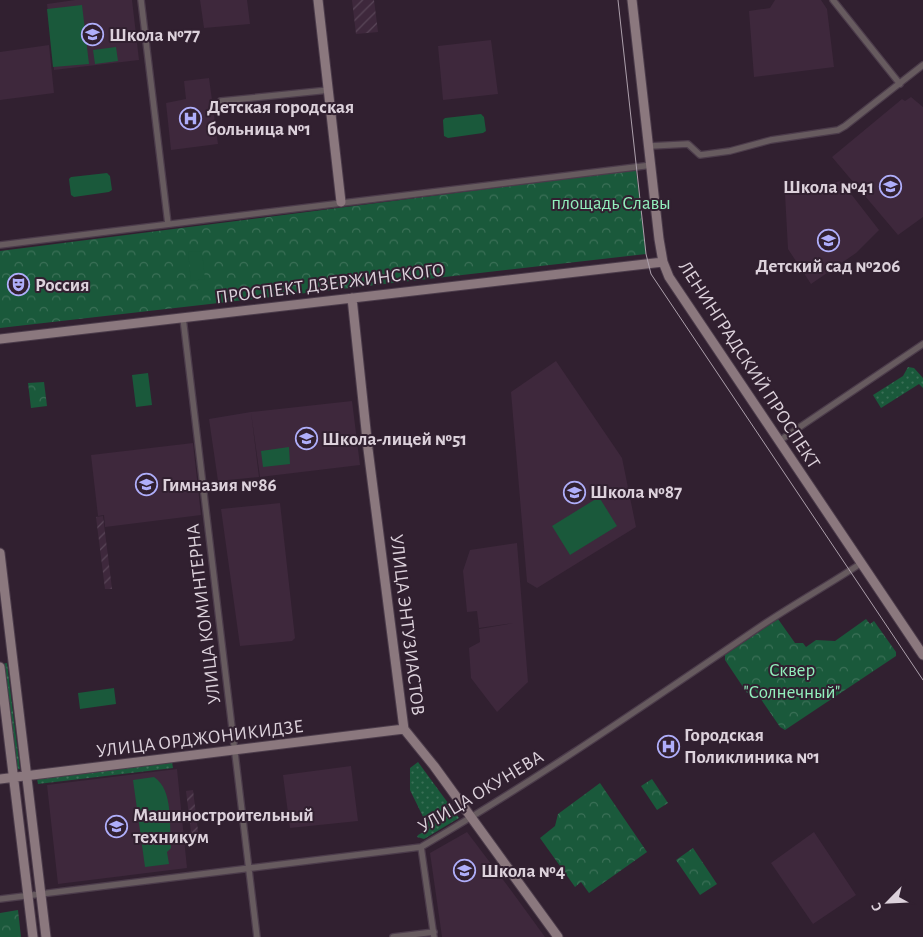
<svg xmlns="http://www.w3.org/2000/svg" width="923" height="937" viewBox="0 0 923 937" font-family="'Alegreya Sans',sans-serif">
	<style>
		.built { fill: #3e283c }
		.industrial { fill: url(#industrial-furrows) }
		.grass { fill: url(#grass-dots) }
		.forest { fill: url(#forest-crowns) }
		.pitch { fill: #1a593b }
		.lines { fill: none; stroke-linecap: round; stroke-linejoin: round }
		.street-casing { stroke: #4c3c4b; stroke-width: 8 }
		.secondary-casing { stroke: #4c3c4b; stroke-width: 11 }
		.street { stroke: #675b5f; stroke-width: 5.5 }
		.secondary { stroke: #8b787e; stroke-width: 9 }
		.tram { stroke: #ada0ac; stroke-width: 1 }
		.labels { text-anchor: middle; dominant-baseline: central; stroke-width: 4; stroke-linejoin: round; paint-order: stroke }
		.poi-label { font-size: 19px; font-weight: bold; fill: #dcd1db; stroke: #312030; text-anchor: start }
		.park-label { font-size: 19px; fill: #92efbc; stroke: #312030 }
		.street-label { font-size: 19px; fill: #dcd1db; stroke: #312030 }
	</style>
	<defs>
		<pattern id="industrial-furrows" width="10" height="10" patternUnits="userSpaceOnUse" patternTransform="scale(1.25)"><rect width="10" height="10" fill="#3e283c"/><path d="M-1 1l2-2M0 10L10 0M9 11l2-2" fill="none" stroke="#594658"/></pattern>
		<pattern id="grass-dots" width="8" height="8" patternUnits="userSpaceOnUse" patternTransform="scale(1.25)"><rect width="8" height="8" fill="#1a593b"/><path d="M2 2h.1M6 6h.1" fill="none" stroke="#3b7057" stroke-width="1.8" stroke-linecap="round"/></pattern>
		<pattern id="forest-crowns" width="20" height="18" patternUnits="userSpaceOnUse" patternTransform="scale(1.25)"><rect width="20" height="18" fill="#1a593b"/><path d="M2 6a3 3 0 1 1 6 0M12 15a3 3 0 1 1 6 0" fill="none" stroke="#3b7057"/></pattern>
	</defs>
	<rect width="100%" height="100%" fill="#312030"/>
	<path class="built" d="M 75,0 L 132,0 L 139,60 L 54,70 L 47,4 Z
		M 200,0 L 247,0 L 250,24 L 204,28 Z
		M 775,0 L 821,0 L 827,9 L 834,67 L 754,77 L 749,11 L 770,8 Z
		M 491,40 L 498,94 L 443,100 L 438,46 Z
		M 49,45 L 54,93 L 0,100 L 0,52 Z
		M 209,78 L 218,144 L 171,150 L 166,103 L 186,99 L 184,81 Z
		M 911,97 L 923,107 L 923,217 L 898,235 L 832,157 L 902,99 L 905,101 Z
		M 841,181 L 879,230 L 856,253 L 811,284 L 788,249 L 785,194 Z
		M 556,361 L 622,458 L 636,527 L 537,588 L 527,582 L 511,392 Z
		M 352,401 L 360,465 L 260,477 L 251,412 Z
		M 251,412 L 259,477 L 218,481 L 209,419 Z
		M 193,443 L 201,515 L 105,527 L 104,515 L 98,516 L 91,455 Z
		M 280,503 L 295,638 L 292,641 L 240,646 L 221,509 Z
		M 517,543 L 528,682 L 497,712 L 471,678 L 469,648 L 480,642 L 479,629 L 514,623 L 479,628 L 477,611 L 467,612 L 463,571 L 470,550 Z
		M 351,766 L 358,821 L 290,828 L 283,775 Z
		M 177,769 L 187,868 L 58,884 L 47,785 Z
		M 467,832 L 510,889 L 545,937 L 442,937 L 430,853 Z
		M 814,832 L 856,895 L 813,924 L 771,863 Z"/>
	<path class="industrial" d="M 352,0 L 374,0 L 378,32 L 356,34 Z
		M 103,516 L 112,589 L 105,589 L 96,517 Z
		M 193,790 L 199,839 L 192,840 L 186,791 Z"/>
	<path class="grass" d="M 908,367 L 914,368 L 923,378 L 923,388 L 919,384 L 881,408 L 873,395 L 903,376 Z
		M 7,663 L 20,769 L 15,770 L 2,664 Z
		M 172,762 L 173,768 L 38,784 L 37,779 Z
		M 418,762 L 459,818 L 424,839 L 417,837 L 418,835 L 429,829 L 410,790 L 410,768 Z"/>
	<path class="forest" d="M 636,170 L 646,254 L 0,328 L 0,251 Z
		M 44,382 L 47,406 L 31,408 L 28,383 Z
		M 778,619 L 795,643 L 803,643 L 806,647 L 816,640 L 835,641 L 866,619 L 870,624 L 874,621 L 896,652 L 896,656 L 785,730 L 780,727 L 754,689 L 747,693 L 725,660 L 725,655 Z
		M 652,779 L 668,803 L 657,810 L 641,786 Z
		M 600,783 L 647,852 L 589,893 L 581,882 L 575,887 L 540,838 L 555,826 L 558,814 Z
		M 693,848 L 717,884 L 700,895 L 676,860 Z
		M 18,910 L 21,937 L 0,937 L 0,913 Z"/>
	<path class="pitch" d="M 82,5 L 89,64 L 53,67 L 47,9 Z
		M 116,47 L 118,61 L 95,64 L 93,50 Z
		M 481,114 L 484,117 L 486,131 L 483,133 L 448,138 L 444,136 L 443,120 L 445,118 Z
		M 107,173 L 110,176 L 112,190 L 109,192 L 74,197 L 71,195 L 69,179 L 71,177 Z
		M 202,251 L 205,279 L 191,281 L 188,252 Z
		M 148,373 L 152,405 L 136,407 L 132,375 Z
		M 289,447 L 290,464 L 263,467 L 261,451 Z
		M 599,497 L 617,526 L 570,555 L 552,526 Z
		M 114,688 L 116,704 L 80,709 L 78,693 Z
		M 154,777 C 174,790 169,826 171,848 L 167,852 L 169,864 L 145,867 L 133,780 Z"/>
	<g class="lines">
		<defs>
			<path id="street" d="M 141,0 L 168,224
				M 833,0 L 900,84
				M 221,101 L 329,90
				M 650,146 L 688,144 L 700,155 L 730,151 L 771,140 L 838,130 L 845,126 L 923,65
				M 0,245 L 652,165
				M 183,318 L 257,937
				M 779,441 L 923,344
				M 421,847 L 434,937
				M 0,899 L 421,847 C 538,779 649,702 761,626 C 794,604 828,585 860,564
				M 393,937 L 434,932"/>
			<path id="secondary" d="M 318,0 L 341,202
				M 632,0 L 659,239 L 663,262 L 669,277 L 923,655
				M 352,298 L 368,449 L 404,729 L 434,766 L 558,937
				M 0,339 L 663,262
				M 0,553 L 46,937
				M 0,667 L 33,937
				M 0,779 L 404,729"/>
		</defs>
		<use href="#street" class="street-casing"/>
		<use href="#secondary" class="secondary-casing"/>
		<use href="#street" class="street"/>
		<use href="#secondary" class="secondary"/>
		<path class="tram" d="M 618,0 L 646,254 L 651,274 L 923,680"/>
	</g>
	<defs>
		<symbol id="school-ring" viewBox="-11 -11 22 22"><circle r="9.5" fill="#312030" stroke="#afaefa" stroke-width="1.5"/><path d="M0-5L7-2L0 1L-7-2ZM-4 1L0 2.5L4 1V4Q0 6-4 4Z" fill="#afaefa"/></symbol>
		<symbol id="hospital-ring" viewBox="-11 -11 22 22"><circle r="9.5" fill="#312030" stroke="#afaefa" stroke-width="1.5"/><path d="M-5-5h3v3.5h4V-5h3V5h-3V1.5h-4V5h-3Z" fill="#afaefa"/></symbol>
		<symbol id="theatre-ring" viewBox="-11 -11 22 22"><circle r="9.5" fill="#312030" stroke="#afaefa" stroke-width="1.5"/><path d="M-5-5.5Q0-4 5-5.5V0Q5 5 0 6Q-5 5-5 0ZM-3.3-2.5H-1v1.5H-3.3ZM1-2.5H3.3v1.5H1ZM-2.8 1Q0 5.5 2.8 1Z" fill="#afaefa"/></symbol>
		<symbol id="university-ring" viewBox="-11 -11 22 22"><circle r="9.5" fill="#312030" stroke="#afaefa" stroke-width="1.5"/><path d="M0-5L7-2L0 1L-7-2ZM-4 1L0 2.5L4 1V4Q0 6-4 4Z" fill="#afaefa"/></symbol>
	</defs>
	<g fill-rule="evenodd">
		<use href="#school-ring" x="80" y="22" width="25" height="25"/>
		<use href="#hospital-ring" x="178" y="106" width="25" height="25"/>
		<use href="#school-ring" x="878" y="174" width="25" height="25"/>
		<use href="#school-ring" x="816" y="228" width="25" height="25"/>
		<use href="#theatre-ring" x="6" y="272" width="25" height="25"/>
		<use href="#school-ring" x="294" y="426" width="25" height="25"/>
		<use href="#school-ring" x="134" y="472" width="25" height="25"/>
		<use href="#school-ring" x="562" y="480" width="25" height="25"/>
		<use href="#hospital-ring" x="656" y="734" width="25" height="25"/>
		<use href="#university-ring" x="104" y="814" width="25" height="25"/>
		<use href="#school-ring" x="452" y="858" width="25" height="25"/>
	</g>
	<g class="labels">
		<g class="poi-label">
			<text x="109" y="35">Школа №77</text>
			<text x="207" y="107">Детская городская<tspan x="207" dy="22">больница №1</tspan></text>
			<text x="874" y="187" text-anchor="end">Школа №41</text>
			<text x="828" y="266" text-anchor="middle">Детский сад №206</text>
			<text x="35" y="285">Россия</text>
			<text x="322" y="439">Школа-лицей №51</text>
			<text x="162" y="485">Гимназия №86</text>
			<text x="590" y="492">Школа №87</text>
			<text x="684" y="735">Городская<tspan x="684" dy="22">Поликлиника №1</tspan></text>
			<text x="133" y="815">Машиностроительный<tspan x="133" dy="22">техникум</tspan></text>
			<text x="481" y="871">Школа №4</text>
		</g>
		<g class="park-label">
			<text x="611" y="203">площадь Славы</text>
			<text x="792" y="670">Сквер<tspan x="792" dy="22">"Солнечный"</tspan></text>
		</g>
		<g class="street-label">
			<text transform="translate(330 284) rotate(-7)">ПРОСПЕКТ ДЗЕРЖИНСКОГО</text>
			<text transform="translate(749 365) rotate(57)">ЛЕНИНГРАДСКИЙ ПРОСПЕКТ</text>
			<text transform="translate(204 614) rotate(-97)">УЛИЦА КОМИНТЕРНА</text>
			<text transform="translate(407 625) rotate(83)">УЛИЦА ЭНТУЗИАСТОВ</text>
			<text transform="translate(200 739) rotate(-7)">УЛИЦА ОРДЖОНИКИДЗЕ</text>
			<text transform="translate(481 792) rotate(-31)">УЛИЦА ОКУНЕВА</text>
		</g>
	</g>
	<g transform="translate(888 902) rotate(246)" stroke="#312030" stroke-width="4" paint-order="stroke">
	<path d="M0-4L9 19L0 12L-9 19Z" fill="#dcd1db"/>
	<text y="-8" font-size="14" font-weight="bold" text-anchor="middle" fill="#dcd1db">С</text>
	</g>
</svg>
